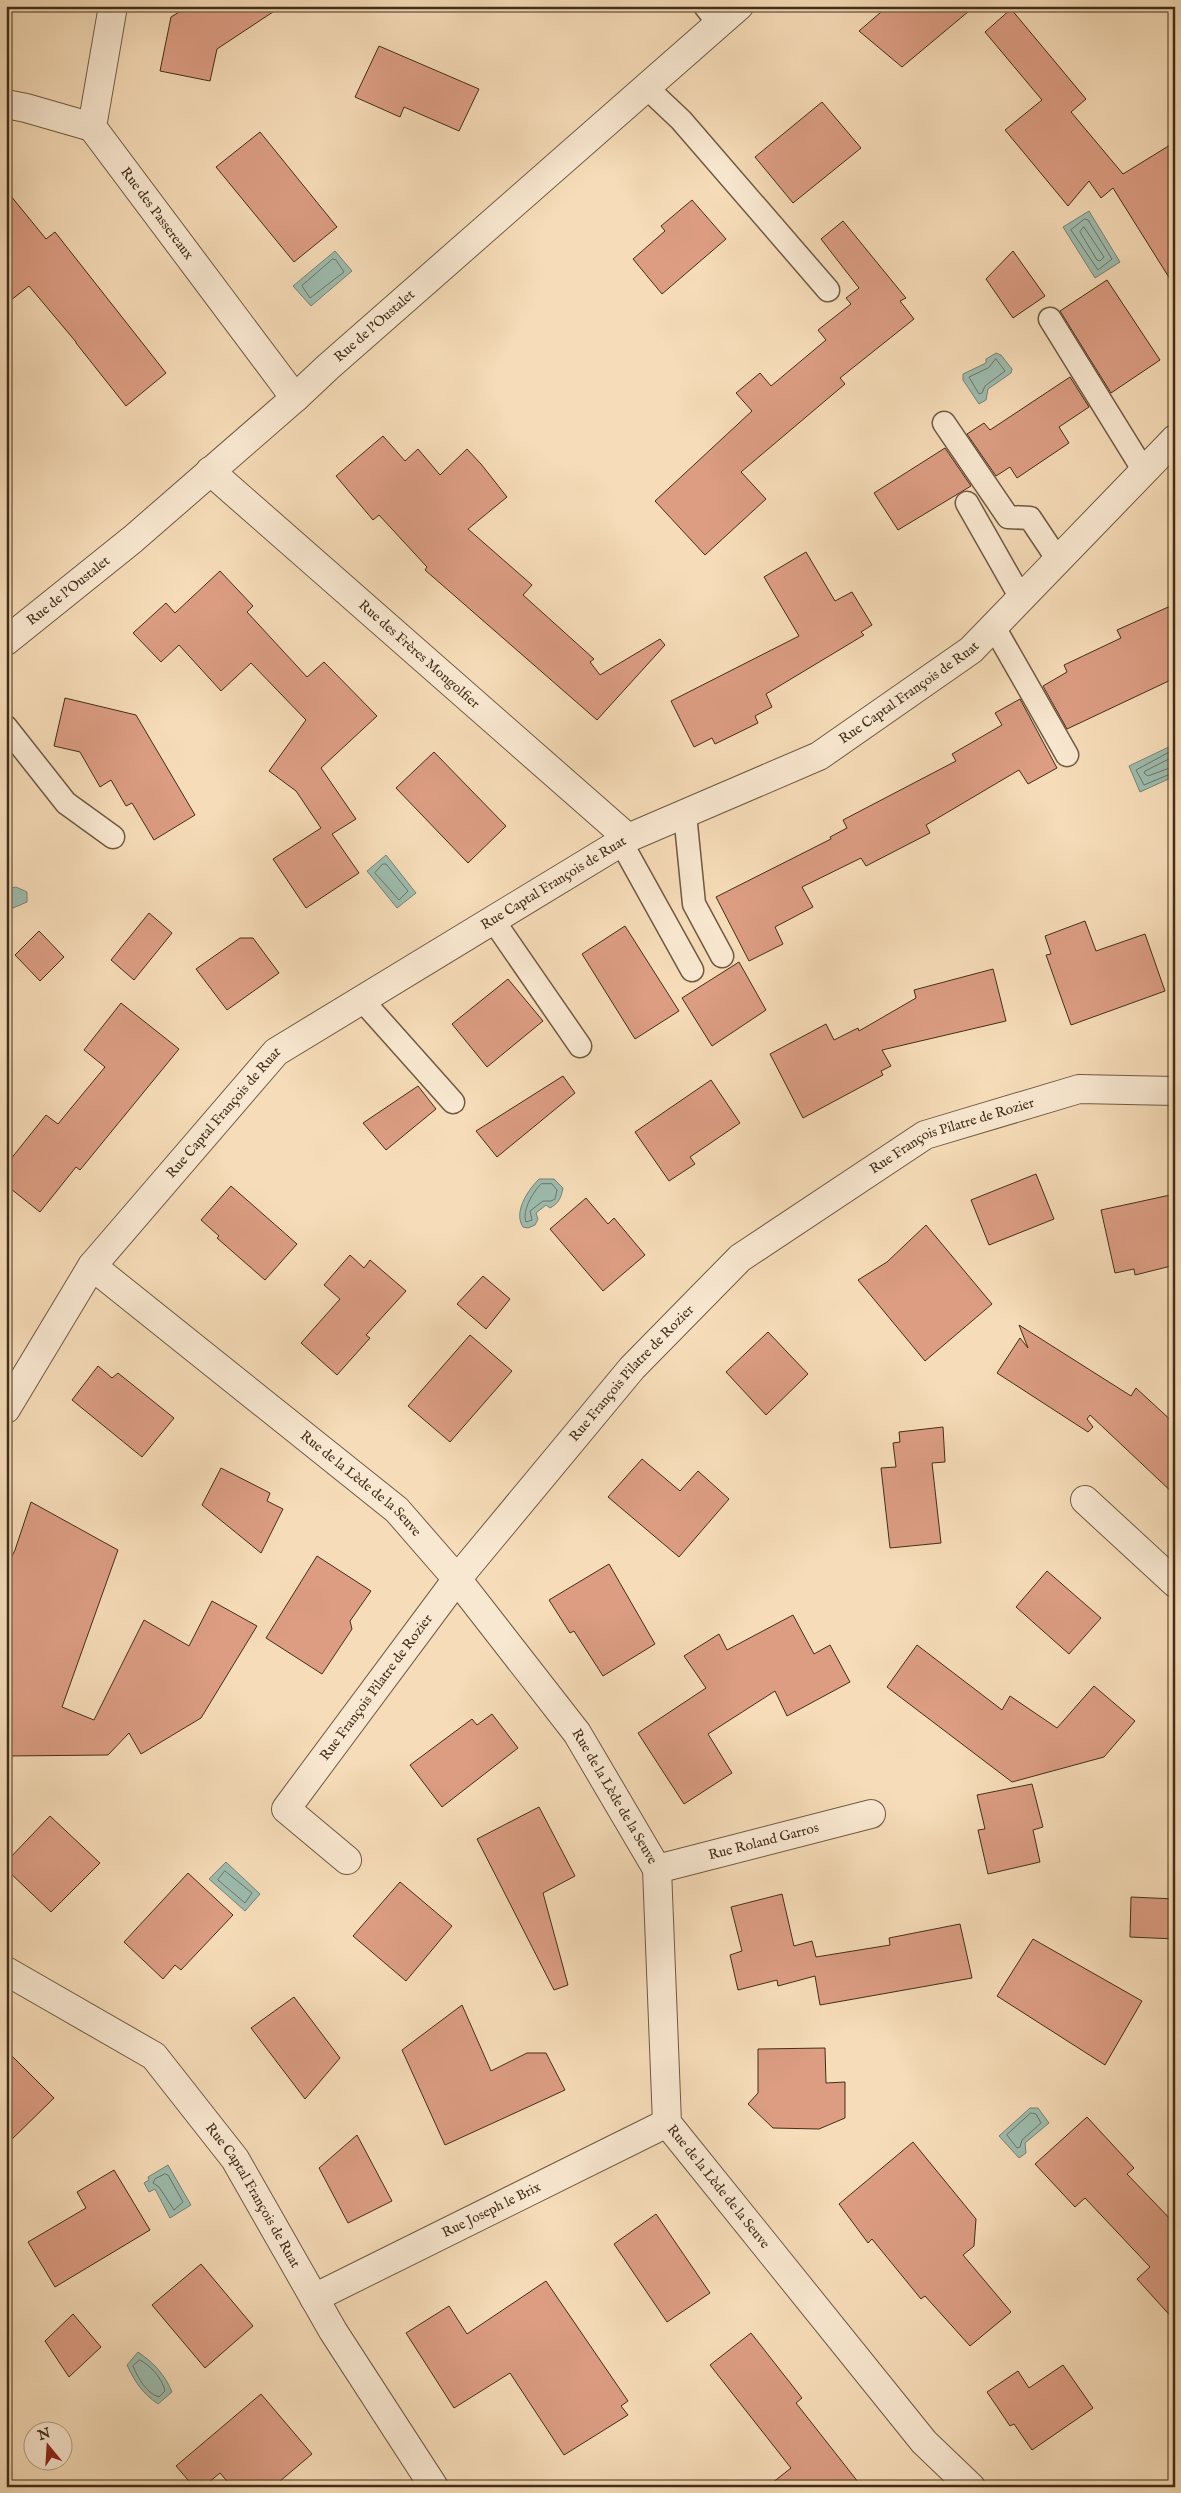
<svg xmlns="http://www.w3.org/2000/svg" width="1181" height="2493" viewBox="0 0 1181 2493" font-family="'IM FELL English',serif">
	<style>
		.water { fill: #9dbcaf; stroke: #798373 }
		.lines { fill: none; stroke-linecap: round; stroke-linejoin: round }
		.shore { stroke: #707564; stroke-width: 1 }
		.building { fill: #dc9d83; stroke: #422e19 }
		.service-casing { stroke: #6f5a41; stroke-width: 25 }
		.minor-casing { stroke: #6f5a41; stroke-width: 30 }
		.tertiary-casing { stroke: #6f5a41; stroke-width: 30 }
		.service { stroke: #f9e8d1; stroke-width: 22 }
		.minor { stroke: #f9e8d1; stroke-width: 28 }
		.tertiary { stroke: #f9e8d1; stroke-width: 28 }
		.labels { text-anchor: middle; dominant-baseline: central; stroke-width: 4; stroke-linejoin: round; paint-order: stroke }
		.street-label { font-size: 14px; fill: #422e19; stroke: #f9e8d1 }
	</style>
	<rect width="100%" height="100%" fill="#f6dcb8"/>
	<filter id="stains"><feTurbulence type="fractalNoise" baseFrequency=".004" numOctaves="4"/><feColorMatrix values="0 0 0 0 .2 0 0 0 0 .09 0 0 0 0 .02 0 0 0 .5 -.17"/></filter>
	<radialGradient id="worn" r=".72"><stop offset=".6" stop-color="#630" stop-opacity="0"/><stop offset="1" stop-color="#630" stop-opacity=".3"/></radialGradient>
	<path class="water" d="M 1089,211 L 1120,262 L 1095,278 L 1063,227 Z
		M 335,251 L 352,271 L 311,306 L 293,286 Z
		M 996,353 L 1001,355 L 1012,369 L 1011,373 L 988,389 L 986,400 L 979,404 L 963,380 L 963,374 L 986,363 L 986,359 Z
		M 1175,744 L 1175,776 L 1140,792 L 1129,766 Z
		M 386,855 L 416,893 L 397,908 L 367,871 Z
		M 16,887 L 27,892 L 27,902 L 6,911 L 6,889 Z
		M 539,1179 L 554,1179 L 563,1188 C 561,1198 559,1203 550,1208 L 546,1205 L 536,1213 L 538,1219 L 535,1225 L 528,1228 L 523,1227 C 513,1212 528,1190 539,1179 Z
		M 226,1862 L 260,1894 L 245,1911 L 209,1879 Z
		M 1030,2108 L 1038,2108 L 1049,2123 L 1025,2143 L 1026,2153 L 1019,2158 L 999,2136 Z
		M 168,2165 L 191,2205 L 170,2218 L 155,2189 L 149,2192 L 144,2183 L 149,2180 L 148,2177 Z
		M 138,2352 C 154,2363 165,2375 172,2392 L 158,2404 C 142,2393 135,2382 127,2365 Z"/>
	<g class="lines">
		<path class="shore" d="M 1085,219 L 1088,220 L 1112,259 L 1098,270 L 1071,230 Z
			M 1084,227 L 1104,257 L 1100,261 L 1097,260 L 1080,232 Z
			M 333,259 L 336,260 L 344,272 L 310,298 L 302,286 Z
			M 996,359 L 1005,371 L 985,386 L 982,393 L 979,394 L 969,377 L 988,368 Z
			M 1175,749 L 1136,770 L 1144,785 L 1175,772
			M 1175,756 L 1145,771 L 1144,773 L 1148,776 L 1175,766
			M 383,864 L 386,864 L 408,891 L 399,900 L 375,873 Z
			M 552,1184 L 557,1190 L 555,1199 L 551,1201 L 543,1201 L 530,1211 L 532,1220 L 526,1222 C 522,1211 532,1193 541,1184 Z
			M 225,1871 L 252,1893 L 245,1903 L 218,1880 Z
			M 1031,2113 L 1036,2114 L 1041,2123 L 1022,2140 L 1020,2147 L 1017,2148 L 1007,2135 Z
			M 165,2174 L 168,2175 L 183,2202 L 174,2210 L 159,2187 L 153,2183 L 155,2179 Z
			M 140,2360 C 151,2366 162,2378 165,2391 L 159,2397 C 146,2393 138,2378 133,2366 Z"/>
	</g>
	<path class="building" d="M 189,6 L 282,6 L 217,49 L 210,81 L 160,71 L 171,17 Z
		M 888,6 L 975,6 L 902,67 L 859,31 Z
		M 1011,9 L 1086,99 L 1071,112 L 1123,174 L 1175,142 L 1175,287 L 1113,188 L 1101,198 L 1089,181 L 1068,206 L 1005,130 L 1042,100 L 985,32 Z
		M 379,46 L 479,89 L 459,131 L 404,107 L 400,117 L 355,97 Z
		M 822,102 L 861,148 L 793,203 L 755,157 Z
		M 260,132 L 337,227 L 294,262 L 216,167 Z
		M 6,190 L 46,239 L 55,232 L 166,373 L 126,406 L 76,343 L 76,342 L 29,286 L 6,304 Z
		M 692,200 L 726,239 L 662,294 L 633,259 L 665,231 L 661,226 Z
		M 843,221 L 906,298 L 900,301 L 914,319 L 840,378 L 845,384 L 741,472 L 766,499 L 705,555 L 655,501 L 752,411 L 736,393 L 760,373 L 771,386 L 826,340 L 818,330 L 851,304 L 846,298 L 859,288 L 821,239 Z
		M 1013,251 L 1045,296 L 1013,318 L 986,279 Z
		M 1107,280 L 1160,360 L 1111,393 L 1060,311 Z
		M 1070,377 L 1089,407 L 1059,427 L 1069,443 L 1017,478 L 1010,467 L 996,476 L 967,434 L 984,423 L 990,430 Z
		M 383,436 L 405,461 L 418,449 L 440,475 L 467,449 L 481,464 L 507,497 L 468,529 L 532,585 L 523,595 L 594,659 L 590,662 L 600,675 L 660,639 L 665,645 L 597,720 L 425,570 L 427,567 L 379,515 L 373,520 L 336,476 Z
		M 945,448 L 971,486 L 898,530 L 874,493 Z
		M 806,552 L 835,601 L 852,592 L 872,625 L 861,632 L 864,635 L 766,694 L 772,707 L 755,716 L 758,723 L 715,744 L 712,738 L 694,747 L 671,701 L 799,636 L 764,577 Z
		M 220,571 L 253,606 L 247,612 L 307,677 L 324,662 L 377,716 L 321,768 L 356,819 L 332,834 L 359,873 L 306,908 L 273,859 L 321,828 L 296,791 L 269,771 L 306,720 L 251,663 L 221,691 L 179,645 L 161,662 L 133,633 L 166,603 L 175,613 Z
		M 1175,604 L 1175,678 L 1067,729 L 1043,686 L 1067,672 L 1064,665 L 1121,638 L 1117,630 Z
		M 65,698 L 136,715 L 195,815 L 154,840 L 132,803 L 126,806 L 111,780 L 100,787 L 80,752 L 54,746 Z
		M 1020,699 L 1057,768 L 1028,784 L 1019,770 L 926,825 L 930,833 L 866,866 L 861,858 L 802,887 L 813,907 L 775,927 L 783,944 L 749,961 L 716,897 L 831,839 L 830,837 L 847,828 L 843,820 L 956,761 L 952,754 L 1002,725 L 995,713 Z
		M 434,752 L 506,826 L 468,863 L 396,788 Z
		M 149,913 L 172,933 L 134,980 L 111,960 Z
		M 1085,921 L 1096,951 L 1145,934 L 1165,991 L 1071,1025 L 1046,955 L 1051,954 L 1045,936 Z
		M 625,926 L 679,1011 L 635,1039 L 582,954 Z
		M 39,931 L 64,957 L 40,981 L 15,955 Z
		M 240,938 L 253,938 L 279,973 L 227,1010 L 196,969 Z
		M 739,962 L 766,1010 L 712,1046 L 682,998 Z
		M 993,969 L 1006,1021 L 882,1050 L 891,1066 L 881,1071 L 883,1075 L 803,1118 L 770,1054 L 826,1024 L 834,1040 L 858,1028 L 859,1031 L 916,998 L 914,990 Z
		M 508,979 L 543,1021 L 487,1067 L 452,1024 Z
		M 121,1003 L 179,1049 L 80,1170 L 76,1167 L 40,1212 L 6,1185 L 6,1165 L 46,1115 L 58,1124 L 105,1067 L 84,1050 Z
		M 563,1076 L 575,1093 L 497,1157 L 476,1131 Z
		M 711,1080 L 740,1123 L 690,1157 L 695,1164 L 669,1181 L 635,1132 Z
		M 418,1086 L 436,1109 L 386,1150 L 363,1123 Z
		M 1036,1174 L 1054,1219 L 989,1245 L 971,1200 Z
		M 231,1186 L 297,1244 L 265,1280 L 217,1238 L 219,1236 L 201,1220 Z
		M 1175,1194 L 1175,1265 L 1135,1275 L 1134,1269 L 1115,1273 L 1101,1210 Z
		M 586,1198 L 608,1224 L 614,1218 L 645,1255 L 603,1291 L 550,1229 Z
		M 926,1225 L 992,1304 L 925,1361 L 858,1280 L 887,1262 Z
		M 350,1255 L 364,1268 L 370,1260 L 406,1291 L 366,1335 L 370,1338 L 337,1375 L 301,1343 L 340,1299 L 324,1285 Z
		M 483,1276 L 510,1299 L 486,1329 L 457,1304 Z
		M 1019,1325 L 1131,1396 L 1136,1388 L 1175,1424 L 1175,1495 L 1090,1415 L 1087,1419 L 1093,1427 L 1088,1432 L 997,1373 L 1020,1338 L 1028,1348 Z
		M 768,1332 L 808,1374 L 766,1415 L 726,1372 Z
		M 470,1335 L 512,1371 L 450,1442 L 408,1406 Z
		M 98,1366 L 112,1378 L 118,1373 L 174,1418 L 142,1457 L 72,1400 Z
		M 943,1427 L 945,1462 L 932,1463 L 941,1543 L 890,1548 L 881,1468 L 896,1467 L 893,1443 L 900,1442 L 899,1432 Z
		M 642,1459 L 680,1491 L 698,1471 L 729,1499 L 679,1557 L 608,1497 Z
		M 221,1468 L 270,1493 L 267,1501 L 283,1509 L 261,1553 L 202,1505 Z
		M 31,1502 L 118,1550 L 62,1707 L 94,1720 L 144,1620 L 189,1646 L 212,1601 L 257,1626 L 201,1718 L 141,1754 L 129,1733 L 108,1755 L 6,1756 L 6,1568 L 15,1550 Z
		M 317,1556 L 371,1591 L 350,1621 L 352,1629 L 322,1674 L 266,1638 Z
		M 609,1564 L 655,1644 L 603,1676 L 574,1631 L 570,1633 L 549,1600 Z
		M 1047,1571 L 1101,1618 L 1069,1654 L 1016,1607 Z
		M 793,1615 L 814,1654 L 830,1645 L 850,1682 L 787,1716 L 775,1691 L 708,1734 L 732,1773 L 684,1804 L 638,1733 L 706,1688 L 684,1656 L 719,1634 L 727,1650 Z
		M 917,1645 L 1002,1710 L 1010,1696 L 1057,1728 L 1094,1686 L 1135,1721 L 1104,1757 L 1012,1782 L 887,1687 Z
		M 492,1714 L 518,1748 L 442,1807 L 410,1765 L 472,1719 L 477,1725 Z
		M 1032,1784 L 1043,1827 L 1033,1830 L 1040,1862 L 988,1874 L 978,1830 L 985,1829 L 977,1795 Z
		M 539,1807 L 575,1876 L 543,1893 L 568,1985 L 554,1990 L 477,1839 Z
		M 50,1816 L 100,1863 L 51,1912 L 6,1869 L 6,1862 Z
		M 188,1873 L 233,1915 L 181,1970 L 175,1965 L 163,1979 L 124,1942 Z
		M 400,1882 L 452,1926 L 406,1981 L 353,1936 Z
		M 782,1894 L 794,1946 L 812,1941 L 816,1957 L 890,1945 L 889,1938 L 960,1924 L 972,1978 L 820,2005 L 815,1976 L 778,1986 L 777,1980 L 738,1990 L 730,1955 L 742,1951 L 731,1907 Z
		M 1131,1897 L 1175,1899 L 1175,1939 L 1130,1937 Z
		M 1033,1939 L 1142,2001 L 1105,2065 L 997,1996 Z
		M 294,1997 L 340,2058 L 305,2099 L 251,2028 Z
		M 462,2005 L 491,2071 L 527,2053 L 546,2053 L 565,2090 L 445,2145 L 402,2050 Z
		M 825,2048 L 826,2083 L 845,2082 L 845,2118 L 819,2129 L 773,2128 L 748,2104 L 758,2093 L 758,2049 Z
		M 6,2050 L 54,2098 L 6,2145 Z
		M 1087,2117 L 1134,2168 L 1127,2174 L 1175,2224 L 1175,2321 L 1137,2279 L 1150,2267 L 1085,2198 L 1075,2207 L 1035,2164 Z
		M 357,2135 L 392,2201 L 348,2223 L 319,2168 Z
		M 913,2142 L 976,2219 L 974,2246 L 963,2255 L 1011,2312 L 970,2346 L 925,2296 L 921,2299 L 872,2239 L 868,2243 L 839,2204 Z
		M 114,2170 L 150,2230 L 55,2287 L 28,2242 L 86,2208 L 77,2192 Z
		M 656,2214 L 710,2293 L 667,2322 L 614,2244 Z
		M 201,2264 L 253,2326 L 205,2368 L 152,2305 Z
		M 546,2281 L 628,2401 L 621,2406 L 628,2415 L 564,2455 L 510,2373 L 454,2408 L 406,2333 L 449,2306 L 467,2334 Z
		M 73,2314 L 101,2347 L 69,2377 L 45,2341 Z
		M 751,2333 L 802,2398 L 796,2403 L 862,2487 L 767,2487 L 791,2468 L 710,2365 Z
		M 1063,2365 L 1093,2408 L 1032,2450 L 1014,2424 L 1010,2426 L 987,2392 L 1018,2371 L 1029,2388 Z
		M 261,2394 L 312,2454 L 273,2487 L 232,2487 L 220,2473 L 203,2487 L 194,2487 L 176,2466 Z"/>
	<g class="lines">
		<defs>
			<path id="service" d="M 705,6 L 719,24
				M 646,87 L 681,120 L 828,290
				M 1050,319 L 1144,471
				M 944,423 L 1008,517 L 1030,518 L 1058,560
				M 967,503 L 1021,598
				M 994,627 L 1067,755
				M 6,727 L 66,803 L 113,837
				M 685,814 L 694,904 L 722,956
				M 621,842 L 692,970
				M 493,920 L 580,1046
				M 362,1000 L 453,1102"/>
			<g id="minor">
				<path id="s1" d="M 113,6 L 92,127 L 295,398"/>
				<path d="M 6,104 L 26,108 L 92,127"/>
				<path id="s2" d="M 210,471 L 628,838"/>
				<path id="s3" d="M 92,1266 L 397,1510 L 457,1579 L 577,1733 L 657,1869 L 667,2123 L 924,2442 L 971,2487"/>
				<path id="s4" d="M 6,1409 L 92,1266 L 276,1052 L 628,838 L 819,756 L 971,650 L 1175,439"/>
				<path d="M 1085,1500 L 1175,1583"/>
				<path id="s5" d="M 347,1860 L 286,1809 L 457,1579 L 632,1368 L 740,1258 L 925,1135 L 1079,1089 L 1175,1091"/>
				<path id="s6" d="M 657,1869 L 871,1814"/>
				<path id="s7" d="M 6,1971 L 154,2056 L 235,2159 L 333,2331 L 434,2487"/>
				<path id="s8" d="M 314,2298 L 667,2123"/>
			</g>
			<g id="tertiary">
				<path id="s9" d="M 6,641 L 133,539 L 295,398 L 328,367 L 739,6"/>
			</g>
		</defs>
		<use href="#service" class="service-casing"/>
		<use href="#minor" class="minor-casing"/>
		<use href="#tertiary" class="tertiary-casing"/>
		<use href="#service" class="service"/>
		<use href="#minor" class="minor"/>
		<use href="#tertiary" class="tertiary"/>
	</g>
	<g class="labels">
		<g class="street-label">
			<text stroke="none"><textPath href="#s1" startOffset="231">Rue des Passereaux</textPath></text>
			<text stroke="none"><textPath href="#s9" startOffset="485">Rue de l'Oustalet</textPath></text>
			<text stroke="none"><textPath href="#s9" startOffset="80">Rue de l'Oustalet</textPath></text>
			<text stroke="none"><textPath href="#s2" startOffset="278">Rue des Frères Mongolfier</textPath></text>
			<text stroke="none"><textPath href="#s4" startOffset="1179">Rue Captal François de Ruat</textPath></text>
			<text stroke="none"><textPath href="#s4" startOffset="774">Rue Captal François de Ruat</textPath></text>
			<text stroke="none"><textPath href="#s4" startOffset="369">Rue Captal François de Ruat</textPath></text>
			<text stroke="none"><textPath href="#s5" startOffset="1041">Rue François Pilatre de Rozier</textPath></text>
			<text stroke="none"><textPath href="#s5" startOffset="636">Rue François Pilatre de Rozier</textPath></text>
			<text stroke="none"><textPath href="#s3" startOffset="346">Rue de la Lède de la Seuve</textPath></text>
			<text stroke="none"><textPath href="#s5" startOffset="231">Rue François Pilatre de Rozier</textPath></text>
			<text stroke="none"><textPath href="#s3" startOffset="751">Rue de la Lède de la Seuve</textPath></text>
			<text stroke="none"><textPath href="#s6" startOffset="110">Rue Roland Garros</textPath></text>
			<text stroke="none"><textPath href="#s3" startOffset="1171">Rue de la Lède de la Seuve</textPath></text>
			<text stroke="none"><textPath href="#s7" startOffset="342">Rue Captal François de Ruat</textPath></text>
			<text stroke="none"><textPath href="#s8" startOffset="198">Rue Joseph le Brix</textPath></text>
		</g>
	</g>
	<rect width="1181" height="2493" fill="none" stroke="#f6dcb8" stroke-width="25"/>
	<rect x="8" y="8" width="1166" height="2478" fill="none" stroke="#422e19" stroke-width="2.5"/>
	<rect x="12" y="12" width="1156" height="2468" fill="none" stroke="#422e19"/>
	<g transform="translate(48 2446) rotate(342)"><circle r="24" fill="#f9e8d1" stroke="#b09e87"/>
	<path d="M0-4L9 19L0 12L-9 19Z" fill="#8f2418"/>
	<text y="-8" font-size="14" font-weight="bold" text-anchor="middle" fill="#422e19">N</text>
	</g>
	<rect width="100%" height="100%" filter="url(#stains)"/>
	<rect width="100%" height="100%" fill="url(#worn)"/>
</svg>
